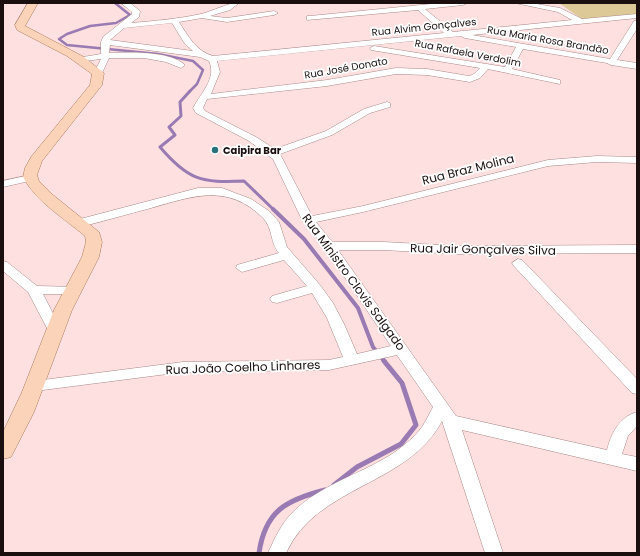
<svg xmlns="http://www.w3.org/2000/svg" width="640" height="556" viewBox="0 0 640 556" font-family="Poppins,sans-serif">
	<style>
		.green { fill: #ddc898 }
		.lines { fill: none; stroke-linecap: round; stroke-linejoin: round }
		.stream-far3 { stroke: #9a7ab2; stroke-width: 2.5 }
		.stream-far2 { stroke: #9a7ab2; stroke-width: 3 }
		.stream-far1 { stroke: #9a7ab2; stroke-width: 4 }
		.stream { stroke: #9a7ab2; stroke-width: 5 }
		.minor-casing { stroke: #a98888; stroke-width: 1 }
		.major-casing { stroke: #ab7b5f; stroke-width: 1 }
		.minor { fill: #fff; fill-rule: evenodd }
		.major { fill: #fbd3b9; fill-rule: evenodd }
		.poi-dot { fill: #29717b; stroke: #fff; stroke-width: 1.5 }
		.labels { text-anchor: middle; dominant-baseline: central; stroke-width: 3.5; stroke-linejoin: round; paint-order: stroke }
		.far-street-label { font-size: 10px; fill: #1a0e0e; stroke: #fff }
		.far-poi-label { font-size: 10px; font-weight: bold; fill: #1a0e0e; stroke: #fff; text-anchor: start }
		.street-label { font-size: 12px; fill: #1a0e0e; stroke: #fff }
	</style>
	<rect width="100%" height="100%" fill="#fde0df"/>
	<path class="green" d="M 559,3 L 637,3 L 637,14 L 582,19 Z"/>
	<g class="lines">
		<path class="stream-far3" d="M 115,3 L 130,15 L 116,23 L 90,26 L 67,34 L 59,39 L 67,45 L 158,54 L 193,61 L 203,70 L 197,84 L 189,92"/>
		<path class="stream-far2" d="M 190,91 L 180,102 L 181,116 L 169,127 L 175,135 L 160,147 C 188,180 201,183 244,181 L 274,210"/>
		<path class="stream-far1" d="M 273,209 L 304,239 L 358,308 L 373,347 L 385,362"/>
		<path class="stream" d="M 334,485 L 357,467 L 401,444 L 416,425 L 402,383 L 384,361
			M 259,553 C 265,511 286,500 325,490"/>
		<defs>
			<path id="minor" d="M 121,3 L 130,3 L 140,11 L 139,17 L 131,23 C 154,21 178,19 201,14 C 214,11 226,3 239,3 L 230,10 L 210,16 L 227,18 L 274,11 L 278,13 L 274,15 L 227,22 L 202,18 L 179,22 C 188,36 196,51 213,56 L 444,33 L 418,10 L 307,20 L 307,16 L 310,16 L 441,3 L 467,3 L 463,5 L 425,9 L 453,32 L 572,20 L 558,12 L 515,3 L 531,3 L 560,8 L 582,19 L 637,14 L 637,18 L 472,35 L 610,59 L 634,21 L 637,21 L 637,29 L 617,60 L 637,63 L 637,69 L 611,65 L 607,63 L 523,49 L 512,69 L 560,80 L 560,84 L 488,69 L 480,78 L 470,82 L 427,75 L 396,74 L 327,86 L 207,99 L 203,108 L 205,111 L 256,137 L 275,149 L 326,131 L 364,109 L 387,102 L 390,103 L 390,107 L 370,113 L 332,135 L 280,154 L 312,216 L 363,206 L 548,160 L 597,156 L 637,157 L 637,163 L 597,162 L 548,166 L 363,212 L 316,222 L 332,242 L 383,242 L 458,246 L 637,245 L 637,253 L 458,254 L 383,250 L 338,250 L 456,416 L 607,450 C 611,434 619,417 637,412 L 637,426 L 628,436 L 622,454 L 637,457 L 637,471 L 462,430 L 503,553 L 485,553 L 442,421 C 408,486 317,485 286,553 L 268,553 C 275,538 281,524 293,512 C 328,477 384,470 417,433 C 424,426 428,416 433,407 L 397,355 L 329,370 L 183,372 L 35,391 L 30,390 L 27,386 L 30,382 L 35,381 L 183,362 L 329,360 L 343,357 L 327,318 L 312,293 L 277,303 L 272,302 L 270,299 L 272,296 L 307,286 L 284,260 L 242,272 L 236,268 L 237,265 L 279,253 C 270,243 273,228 263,218 C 228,183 193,196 151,208 C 128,214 104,221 80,227 L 74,223 L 76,220 L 84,218 L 198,188 L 222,188 L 251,199 L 269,211 L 279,222 L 287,247 L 320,285 L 333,303 L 344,324 L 357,354 L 391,346 L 325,248 L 302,220 L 273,159 L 249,141 L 196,113 L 193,108 C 201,93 217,78 209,61 L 200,57 L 110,45 L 109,53 C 129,52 171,51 185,65 L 181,68 L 166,62 L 144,58 L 109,58 L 102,73 L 98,76 L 94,73 L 101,59 L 77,62 L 77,58 L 101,54 L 101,42 L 103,37 L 132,14 L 132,12 ZM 172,23 L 185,44 L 193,51 L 110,40 L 124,28 ZM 461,36 L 465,38 L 516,47 L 505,67 L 374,46 L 370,48 L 371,50 L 480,68 L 474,74 L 469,76 L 427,69 L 396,68 L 327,80 L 211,94 L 220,72 L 217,61 Z
				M 30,175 L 35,178 L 34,180 L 3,187 L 3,181 Z
				M 518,259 L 522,260 L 637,379 L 637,394 L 632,393 L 514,266 L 512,263 Z
				M 3,261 L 7,262 L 37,286 L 77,287 L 79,290 L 77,293 L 72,294 L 43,294 L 61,329 L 59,332 L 49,332 L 28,292 L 3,271 Z"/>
			<path id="major" d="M 28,3 L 38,3 L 25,26 L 84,57 L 104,73 L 102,85 L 42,161 L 37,175 L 39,181 L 53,195 L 99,232 L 102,242 L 99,257 L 72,310 L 34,412 L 11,457 L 3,459 L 3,432 L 22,392 L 54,310 L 82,257 L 86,242 L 85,236 C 64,218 36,202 23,177 L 25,168 L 31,157 L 90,85 L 92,74 L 67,56 L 17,30 L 15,25 Z"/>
		</defs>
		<use href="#minor" class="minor-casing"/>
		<use href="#major" class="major-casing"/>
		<use href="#minor" class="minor"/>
		<use href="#major" class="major"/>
	</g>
	<circle class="poi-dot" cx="215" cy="150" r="4"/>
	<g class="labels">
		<g class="far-street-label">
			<text transform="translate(424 27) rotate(-6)">Rua Alvim Gonçalves</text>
			<text transform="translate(548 40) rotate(10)">Rua Maria Rosa Brandão</text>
			<text transform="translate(468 53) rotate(11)">Rua Rafaela Verdolim</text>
			<text transform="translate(346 68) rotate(-10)">Rua José Donato</text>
		</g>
		<g class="far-poi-label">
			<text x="223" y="150">Caipira Bar</text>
		</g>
		<g class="street-label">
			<text transform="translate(468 169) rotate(-14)">Rua Braz Molina</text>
			<text transform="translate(483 249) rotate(1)">Rua Jair Gonçalves Silva</text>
			<text transform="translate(354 282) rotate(54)">Rua Ministro Clovis Salgado</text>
			<text transform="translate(243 367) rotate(-2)">Rua João Coelho Linhares</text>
		</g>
	</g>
	<rect width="640" height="556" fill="none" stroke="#1a0e0e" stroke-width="8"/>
</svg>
